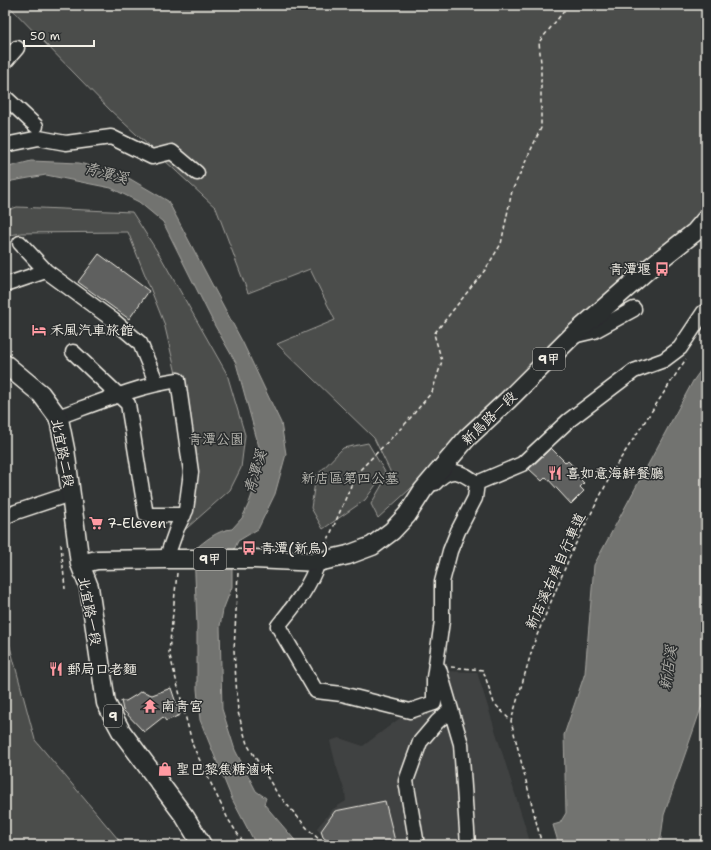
<svg xmlns="http://www.w3.org/2000/svg" width="711" height="850" viewBox="0 0 711 850" font-family="'Shantell Sans','LXGW WenKai TC',sans-serif">
	<style>
		.built { fill: #404242 }
		.green { fill: #4b4d4c; stroke: #a09f9a }
		.water { fill: #727370; stroke: #a6a5a0 }
		.building { fill: #5f605f; stroke: #f4f1e8 }
		.lines { fill: none; stroke-linecap: round; stroke-linejoin: round }
		.minor-casing { stroke: #f4f1e8; stroke-width: 17 }
		.major-casing { stroke: #f4f1e8; stroke-width: 21 }
		.path { stroke: #f4f1e8; stroke-width: 1.5; stroke-dasharray: 4 3; stroke-linecap: butt }
		.minor { stroke: #2a2d2e; stroke-width: 14 }
		.major { stroke: #2a2d2e; stroke-width: 18 }
		.labels { text-anchor: middle; dominant-baseline: central; stroke-width: 3; stroke-linejoin: round; paint-order: stroke }
		.shield { fill: #2a2d2e; stroke: #b7b6b0; stroke-width: 1 }
		.shield-label { font-size: 13px; font-weight: bold; fill: #f4f1e8 }
		.poi-label { font-size: 14px; fill: #f4f1e8; stroke: #2a2d2e; text-anchor: start }
		.street-label { font-size: 14px; fill: #f4f1e8; stroke: #2a2d2e }
		.park-label { font-size: 14px; fill: #b9b8b1; stroke: #2a2d2e }
		.water-label { font-size: 15px; font-style: italic; fill: #b3b2ac; stroke: #2a2d2e }
	</style>
	<rect width="100%" height="100%" fill="#323535"/>
	<filter id="ink" filterUnits="userSpaceOnUse"><feTurbulence type="fractalNoise" baseFrequency=".025" numOctaves="2"/><feDisplacementMap in="SourceGraphic" scale="8" xChannelSelector="R" yChannelSelector="G"/><feConvolveMatrix kernelMatrix="1 2 1 2 8 2 1 2 1" color-interpolation-filters="sRGB"/></filter>
	<g filter="url(#ink)">
		<path class="built" d="M 438,671 L 477,672 L 531,845 L 330,845 L 323,838 L 317,828 L 333,809 L 346,801 L 345,792 L 336,765 L 330,741 L 339,738 L 363,746 L 404,715 L 437,706 Z"/>
		<path class="green" d="M 8,5 L 706,5 L 706,215 L 688,238 L 378,518 L 371,504 L 390,471 L 374,438 L 277,344 L 335,320 L 310,269 L 248,293 L 216,208 L 110,110 Z
			M 17,207 L 132,212 L 162,259 L 227,374 L 245,435 L 241,468 L 230,490 L 179,535 L 190,462 L 182,399 L 164,323 L 128,232 L 21,233 L 5,236 L 5,211 Z
			M 368,443 L 385,472 L 365,500 L 323,529 L 311,508 L 316,476 L 343,448 Z
			M 5,628 L 35,740 L 123,845 L 5,845 Z"/>
		<path class="water" d="M 31,161 L 79,163 L 120,173 L 168,201 L 243,343 L 281,423 L 286,454 L 275,494 L 258,529 L 238,541 L 232,554 L 232,587 L 223,610 L 220,626 L 222,709 L 235,750 L 256,791 L 266,798 L 264,804 L 299,845 L 259,845 L 253,839 L 232,799 L 200,720 L 197,689 L 197,625 L 194,550 C 205,541 217,530 232,529 L 242,518 L 249,503 L 256,483 L 259,447 L 236,363 L 215,326 L 163,222 L 139,202 L 111,188 L 46,175 L 12,181 L 5,185 L 5,168 Z
			M 706,363 L 706,694 L 664,815 L 660,845 L 559,845 L 553,825 L 560,823 L 566,813 L 564,735 L 585,673 L 594,565 L 693,381 Z"/>
		<path class="building" d="M 99,254 L 149,291 L 129,319 L 78,282 Z
			M 551,448 L 566,463 L 568,461 L 574,467 L 571,470 L 584,483 L 580,487 L 584,491 L 571,504 L 546,477 L 542,481 L 529,469 Z
			M 171,688 L 180,715 L 166,721 L 163,717 L 144,732 L 123,710 L 121,701 L 126,701 L 136,695 L 141,691 L 152,695 Z
			M 385,801 L 396,845 L 332,845 L 323,837 L 321,831 L 335,811 Z"/>
		<g class="lines">
			<defs>
				<path id="minor" d="M 5,62 L 17,48
					M 5,97 L 36,126
					M 5,145 L 39,138 L 66,143 L 111,137 L 152,157 L 172,152 L 197,173
					M 20,243 L 46,271
					M 5,285 L 46,271 L 113,320 L 140,343 L 157,384
					M 573,336 L 594,331 L 634,309
					M 73,352 L 128,404 L 146,515 L 184,515
					M 58,417 C 97,403 137,386 178,380 L 191,472 L 186,510 L 177,528 L 166,559
					M 477,483 L 522,464 L 568,421 L 634,371 L 664,360 L 680,348 L 704,312
					M 5,517 L 16,512 L 70,494
					M 318,562 C 310,587 294,606 278,626 L 316,691 L 342,694 L 410,711 L 434,703 L 434,678 L 442,621 L 442,582 L 450,551 L 458,531 L 475,498 L 477,483 C 461,472 451,465 435,483
					M 439,669 L 461,744 L 468,845
					M 417,845 L 406,781 L 420,742 L 437,722 L 450,710"/>
				<path id="major" d="M 5,364 L 41,394 L 58,417 L 60,424 L 65,449 L 80,564 L 89,587 L 106,703 L 121,731 L 185,817 L 202,845
					M 80,564 L 97,560 L 166,559 L 254,559 L 318,562 L 348,555 L 372,546 L 392,531 L 407,515 L 423,490 L 467,438 L 508,400 L 571,337 L 653,265 L 695,232 L 706,219"/>
			</defs>
			<use href="#minor" class="minor-casing"/>
			<use href="#major" class="major-casing"/>
			<path class="path" d="M 61,544 L 65,589
				M 328,546 L 327,542 L 356,474 L 406,423 L 432,392 L 442,361 L 434,334 L 485,270 L 501,244 L 512,191 L 541,128 L 541,63 L 539,42 L 569,5
				M 177,573 L 169,652 L 193,746 L 228,819 L 245,845
				M 238,573 L 234,650 L 238,712 L 247,744 L 277,793 L 308,829 L 325,845
				M 451,667 L 483,670 L 494,703 L 511,721
				M 542,845 L 511,721 L 535,640 L 573,549 L 615,467 L 686,359"/>
			<use href="#minor" class="minor"/>
			<use href="#major" class="major"/>
		</g>
	</g>
	<defs>
		<symbol id="bus-bare" viewBox="-9 -9 18 18"><path d="M-5-6H5V4H4V6H2V4H-2V6H-4V4H-5ZM-3.5-4V0h7V-4ZM-3.5 1.2v1.5H-2V1.2ZM2 1.2v1.5H3.5V1.2Z" fill="#ff9aa2" stroke="#2a2d2e" stroke-width="2.5" paint-order="stroke"/></symbol>
		<symbol id="hotel-bare" viewBox="-9 -9 18 18"><path d="M-6-4.5h1.5V1H6V5H4.5V3h-9V5H-6ZM-4 0a1.8 1.8 0 1 1 3.6 0ZM.5 0V-2.5h3Q6-2.5 6 0Z" fill="#ff9aa2" stroke="#2a2d2e" stroke-width="2.5" paint-order="stroke"/></symbol>
		<symbol id="restaurant-bare" viewBox="-9 -9 18 18"><path d="M-5-6h1v4h1v-4h1v4h1v-4h1v5L-1.5 .5V6h-2V.5L-5-1ZM5-6V6H3V1.5H1.5Q1.5-4 5-6Z" fill="#ff9aa2" stroke="#2a2d2e" stroke-width="2.5" paint-order="stroke"/></symbol>
		<symbol id="supermarket-bare" viewBox="-9 -9 18 18"><path d="M-6-5.5h2.5l.6 2H6L4.5 2H-2.5L-4.4-4H-6ZM-1.5 3.2a1.3 1.3 0 1 0 .1 0ZM3 3.2a1.3 1.3 0 1 0 .1 0Z" fill="#ff9aa2" stroke="#2a2d2e" stroke-width="2.5" paint-order="stroke"/></symbol>
		<symbol id="temple-bare" viewBox="-9 -9 18 18"><path d="M0-6L5-2H3V0L6.5 2.5H4V6H1.5V3h-3V6H-4V2.5H-6.5L-3 0V-2H-5Z" fill="#ff9aa2" stroke="#2a2d2e" stroke-width="2.5" paint-order="stroke"/></symbol>
		<symbol id="shop-bare" viewBox="-9 -9 18 18"><path d="M-5-2.5h2.3a2.7 3.5 0 0 1 5.4 0H5L5.5 6h-11ZM-1.5-2.5h3a1.5 2.3 0 0 0-3 0Z" fill="#ff9aa2" stroke="#2a2d2e" stroke-width="2.5" paint-order="stroke"/></symbol>
	</defs>
	<g fill-rule="evenodd">
		<use href="#bus-bare" x="652" y="259" width="20" height="20"/>
		<use href="#hotel-bare" x="29" y="320" width="20" height="20"/>
		<use href="#restaurant-bare" x="545" y="463" width="20" height="20"/>
		<use href="#supermarket-bare" x="86" y="513" width="20" height="20"/>
		<use href="#bus-bare" x="239" y="538" width="20" height="20"/>
		<use href="#restaurant-bare" x="46" y="659" width="20" height="20"/>
		<use href="#temple-bare" x="140" y="696" width="20" height="20"/>
		<use href="#shop-bare" x="155" y="759" width="20" height="20"/>
	</g>
	<g class="labels">
		<g class="shield">
			<rect x="533" y="348" width="32" height="22" rx="3"/>
			<rect x="194" y="548" width="32" height="22" rx="3"/>
			<rect x="104" y="705" width="18" height="22" rx="3"/>
		</g>
		<g class="shield-label">
			<text x="549" y="359">9甲</text>
			<text x="210" y="559">9甲</text>
			<text x="113" y="716">9</text>
		</g>
		<g class="poi-label">
			<text x="651" y="269" text-anchor="end">青潭堰</text>
			<text x="50" y="330">禾風汽車旅館</text>
			<text x="566" y="473">喜如意海鮮餐廳</text>
			<text x="107" y="523">7-Eleven</text>
			<text x="260" y="548">青潭(新烏)</text>
			<text x="67" y="669">郵局口老麵</text>
			<text x="161" y="706">南青宮</text>
			<text x="176" y="769">聖巴黎焦糖滷味</text>
		</g>
		<g class="street-label">
			<text transform="translate(489 418) rotate(-44)">新烏路一段</text>
			<text transform="translate(63 453) rotate(79)">北宜路二段</text>
			<text transform="translate(555 571) rotate(-66)">新店溪右岸自行車道</text>
			<text transform="translate(90 611) rotate(79)">北宜路一段</text>
		</g>
		<g class="park-label">
			<text x="216" y="439">青潭公園</text>
			<text x="350" y="478">新店區第四公墓</text>
		</g>
		<g class="water-label">
			<text transform="translate(106 173) rotate(15)">青潭溪</text>
			<text transform="translate(255 472) rotate(-73)">青潭溪</text>
			<text transform="translate(668 668) rotate(-81)">新店溪</text>
		</g>
	</g>
	<rect width="711" height="850" fill="none" stroke="#2a2d2e" stroke-width="20"/>
	<rect x="10" y="10" width="691" height="830" fill="none" stroke="#f4f1e8" stroke-width="1.5" filter="url(#ink)"/>
	<path d="M24 40v6h70v-6" fill="none" stroke="#f4f1e8" stroke-width="2"/>
	<text x="30" y="40" font-size="12" fill="#f4f1e8" stroke="#2a2d2e" stroke-width="3" paint-order="stroke">50 m</text>
</svg>
